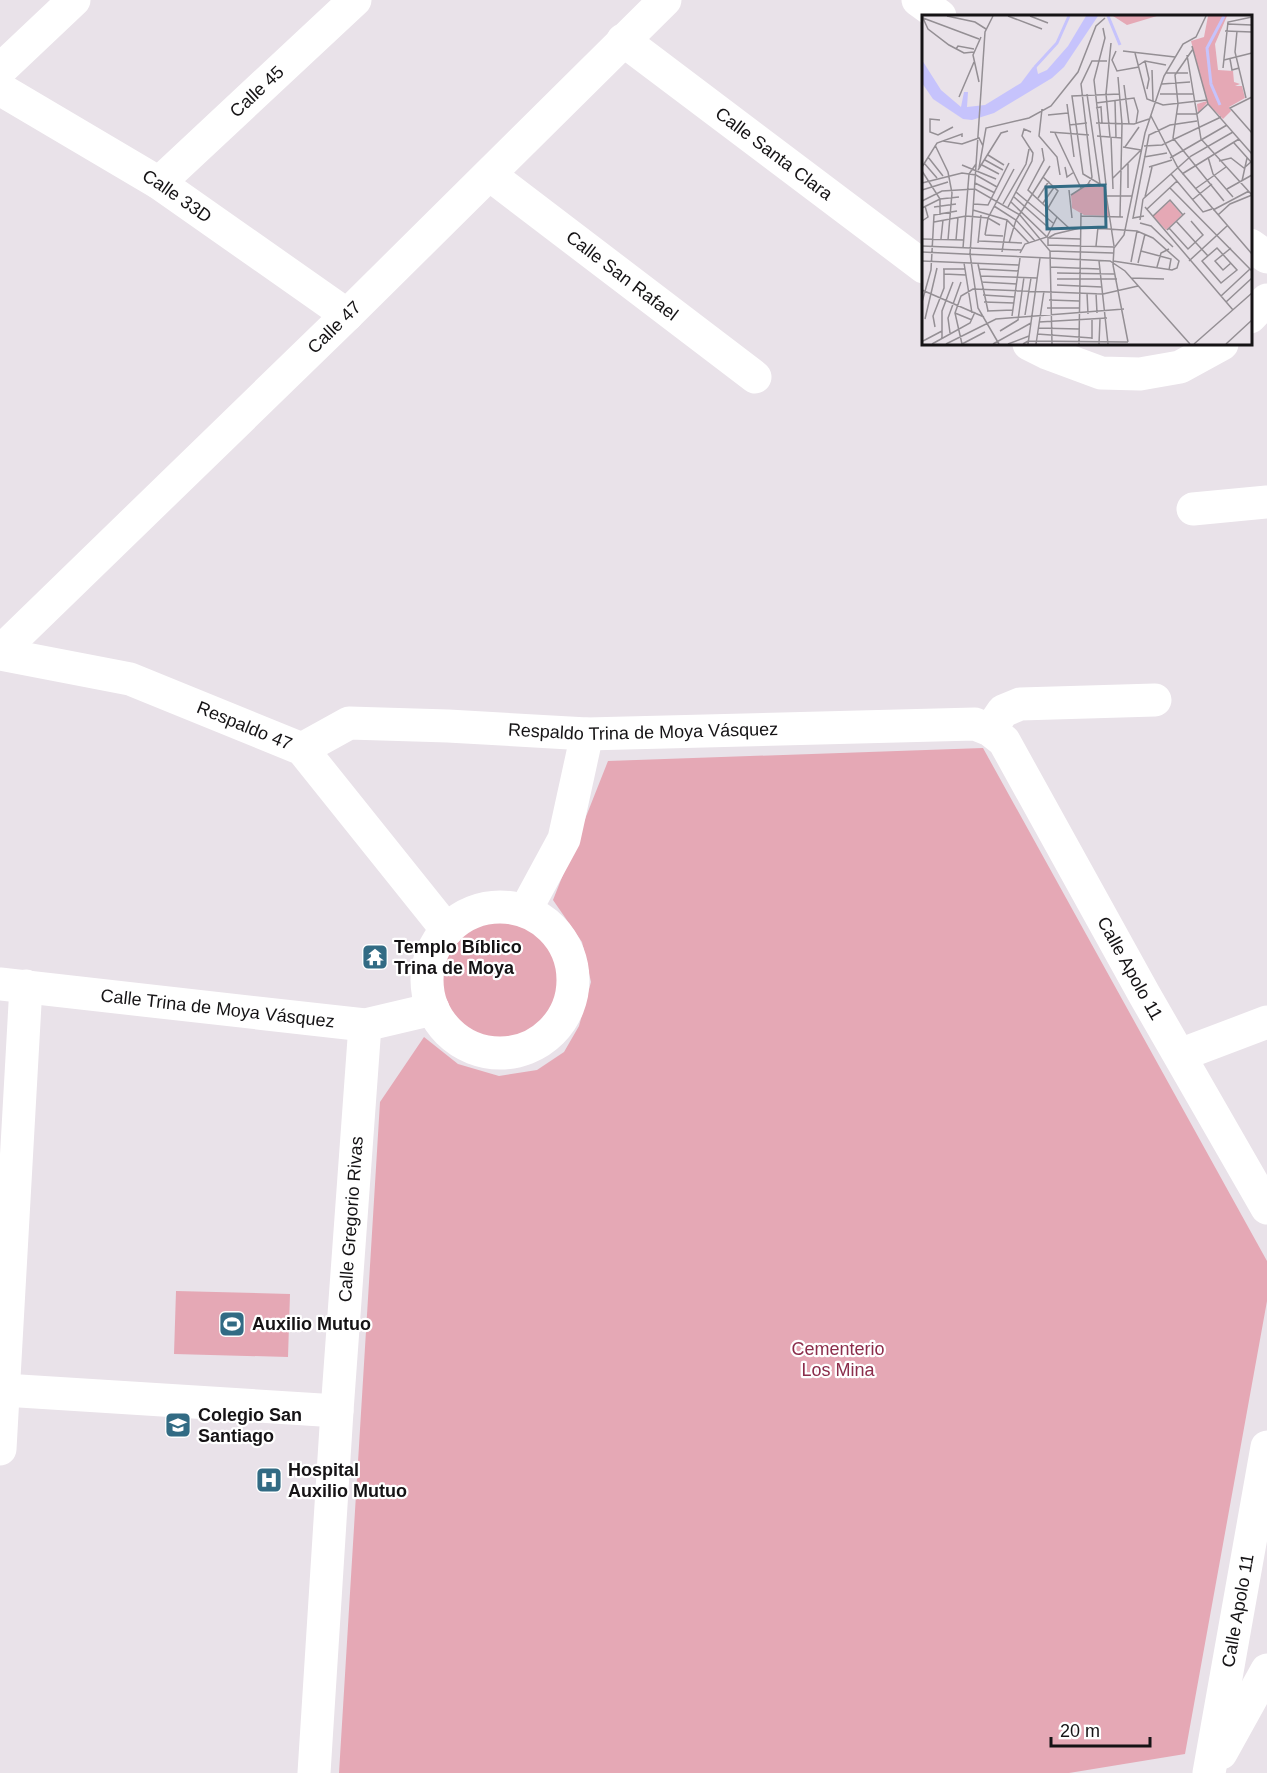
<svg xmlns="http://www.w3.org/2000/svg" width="1267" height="1773" viewBox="0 0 1267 1773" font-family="Arial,sans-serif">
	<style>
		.green { fill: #e5a8b5 }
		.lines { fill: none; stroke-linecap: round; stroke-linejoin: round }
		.street { stroke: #fff; stroke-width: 33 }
		.labels { text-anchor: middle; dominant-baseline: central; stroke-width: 4.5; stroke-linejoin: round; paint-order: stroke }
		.street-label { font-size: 18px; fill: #151315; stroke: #fff }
		.poi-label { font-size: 18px; font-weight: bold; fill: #151315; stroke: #fff; text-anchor: start }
		.park-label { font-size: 18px; fill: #8b2d4b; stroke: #fff }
		.inset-river { fill: none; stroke: #c6c3fc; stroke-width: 3 }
		.inset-road { fill: none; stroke: #948f94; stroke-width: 1.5 }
		.view { fill: #326b84; fill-opacity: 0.15; stroke: #326b84; stroke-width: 3 }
		.inset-edge { fill: none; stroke: #151315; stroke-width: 3 }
	</style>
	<rect width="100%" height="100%" fill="#e9e2e9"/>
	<path class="green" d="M 983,748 L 1267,1261 L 1267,1301 L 1185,1754 L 1069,1773 L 339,1773 L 380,1102 L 424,1037 L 458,1064 L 499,1076 L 537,1070 L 564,1052 L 579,1026 L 591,982 L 582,942 L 553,900 L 608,761 Z
		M438 980a63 63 0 1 1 126 0a63 63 0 1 1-126 0Z
		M 176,1291 L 290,1294 L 288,1357 L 174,1354 Z"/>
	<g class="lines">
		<g class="street">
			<path d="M 918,0 L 940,16"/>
			<path id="s1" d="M 623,40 L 924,267"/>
			<path d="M 0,70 L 74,0"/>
			<path id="s2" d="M 0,89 L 159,183 L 347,315"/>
			<path id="s3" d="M 490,175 L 755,377"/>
			<path id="s4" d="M 159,183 L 355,0"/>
			<path d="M 1250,245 L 1267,257"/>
			<path d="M 1250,317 L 1267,300"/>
			<path d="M 1029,344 L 1047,353 L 1101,373 L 1140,374 L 1180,367 L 1222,344"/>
			<path d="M 1193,509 L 1267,502"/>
			<path id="s5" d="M 0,652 L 347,315 L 665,0"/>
			<path id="s6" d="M 0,654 L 130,679 L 302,749 L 447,930"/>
			<path d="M 990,730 L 1003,711 L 1020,704 L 1155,700"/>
			<path id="s7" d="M 302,749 L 349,723 L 448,726 L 587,734 L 975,724 L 990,730 L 1004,741 L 1144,994 L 1267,1208"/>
			<circle cx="500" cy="980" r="73"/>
			<path d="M 525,911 L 564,839 L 587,734"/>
			<path id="s8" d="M 0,984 L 365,1025 L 433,1009"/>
			<path d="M 1180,1055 L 1267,1022"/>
			<path d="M 4,1390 L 337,1411"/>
			<path d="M 0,1449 L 26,986"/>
			<path d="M 1221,1753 L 1267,1670"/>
			<path id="s9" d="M 314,1773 L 337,1411 L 365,1025"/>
			<path id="s10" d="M 1209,1773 L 1267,1447"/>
		</g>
	</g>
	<defs>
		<symbol id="temple-square" viewBox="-11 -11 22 22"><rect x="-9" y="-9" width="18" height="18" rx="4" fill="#326b84" stroke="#fff"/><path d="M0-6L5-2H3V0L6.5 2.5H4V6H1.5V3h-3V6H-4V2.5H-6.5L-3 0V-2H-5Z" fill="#fff"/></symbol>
		<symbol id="stadium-square" viewBox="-11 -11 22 22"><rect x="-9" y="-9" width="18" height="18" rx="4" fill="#326b84" stroke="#fff"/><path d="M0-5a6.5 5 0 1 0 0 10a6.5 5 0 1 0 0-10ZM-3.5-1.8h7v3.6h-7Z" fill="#fff"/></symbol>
		<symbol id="school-square" viewBox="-11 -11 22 22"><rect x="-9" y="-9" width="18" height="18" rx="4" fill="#326b84" stroke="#fff"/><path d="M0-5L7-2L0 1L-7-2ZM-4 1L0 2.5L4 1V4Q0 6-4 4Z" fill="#fff"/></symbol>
		<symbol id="hospital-square" viewBox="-11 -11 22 22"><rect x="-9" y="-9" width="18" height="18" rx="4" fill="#326b84" stroke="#fff"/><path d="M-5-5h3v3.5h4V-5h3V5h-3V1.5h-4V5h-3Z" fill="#fff"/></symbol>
	</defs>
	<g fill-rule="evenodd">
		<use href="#temple-square" x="360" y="942" width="30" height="30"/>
		<use href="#stadium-square" x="217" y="1309" width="30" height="30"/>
		<use href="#school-square" x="163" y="1410" width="30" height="30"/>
		<use href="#hospital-square" x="254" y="1465" width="30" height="30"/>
	</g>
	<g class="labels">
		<g class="street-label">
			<text stroke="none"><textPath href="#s4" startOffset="134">Calle 45</textPath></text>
			<text stroke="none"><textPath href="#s1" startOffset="189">Calle Santa Clara</textPath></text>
			<text stroke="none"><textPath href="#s2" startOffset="207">Calle 33D</textPath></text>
			<text stroke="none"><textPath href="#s3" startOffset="166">Calle San Rafael</textPath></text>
			<text stroke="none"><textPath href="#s5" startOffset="466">Calle 47</textPath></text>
			<text stroke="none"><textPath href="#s6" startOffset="256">Respaldo 47</textPath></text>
			<text stroke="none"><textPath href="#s7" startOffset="348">Respaldo Trina de Moya Vásquez</textPath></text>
			<text stroke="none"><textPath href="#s7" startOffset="974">Calle Apolo 11</textPath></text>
			<text stroke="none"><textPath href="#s8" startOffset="219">Calle Trina de Moya Vásquez</textPath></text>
			<text stroke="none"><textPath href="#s9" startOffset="555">Calle Gregorio Rivas</textPath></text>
			<text stroke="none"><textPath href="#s10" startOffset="165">Calle Apolo 11</textPath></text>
		</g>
		<g class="poi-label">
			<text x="394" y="947">Templo Bíblico<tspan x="394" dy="21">Trina de Moya</tspan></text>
			<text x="252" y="1324">Auxilio Mutuo</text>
			<text x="198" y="1415">Colegio San<tspan x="198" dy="21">Santiago</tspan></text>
			<text x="288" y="1470">Hospital<tspan x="288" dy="21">Auxilio Mutuo</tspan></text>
		</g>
		<g class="park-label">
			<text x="838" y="1349">Cementerio<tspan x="838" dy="21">Los Mina</tspan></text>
		</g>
	</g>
	<g transform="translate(922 15)">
		<rect width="330" height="330" fill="#e9e2e9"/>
		<path d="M 191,1 L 235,1 L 205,10 ZM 286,1 L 305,1 L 293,29 L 296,55 L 311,56 L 312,67 L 318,69 L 313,71 L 320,71 L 323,83 L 307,92 L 309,96 L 301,104 L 285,88 L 276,98 L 275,89 L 285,86 L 269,26 L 282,22 ZM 166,170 L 182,172 L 188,201 L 162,200 L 150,193 L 149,180 ZM 248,186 L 260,200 L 244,215 L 231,201 Z" fill="#e5a8b5"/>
		<path d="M 164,1 L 176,1 L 142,52 L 130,63 L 72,98 L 50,105 L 41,104 L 11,84 L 0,68 L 0,45 L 19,75 L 39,92 L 42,77 L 46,77 L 45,92 L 63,90 L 99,68 L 111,52 L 114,50 L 116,59 L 125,55 L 146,31 Z" fill="#c6c3fc"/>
		<path class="inset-river" d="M 186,1 L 198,30M 113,52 L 135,28 L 147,1M 298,90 L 289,69 L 285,33 L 302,1"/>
		<path class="inset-road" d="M 0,1 L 6,14 L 27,30 L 42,38 L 52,37M 25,1 L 53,7 L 64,14M 86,1 L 120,14M 108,1 L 126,8M 1,3 L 57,24M 305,9 L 330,10M 181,13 L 183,23 L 172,65 L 184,170M 303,16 L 330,17M 315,16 L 313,37 L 324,83M 270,31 L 286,89 L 330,139M 34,34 L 36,31 L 52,34M 271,34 L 253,60 L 256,89 L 251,123 L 302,186M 194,36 L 190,45 L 195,56 L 217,52M 201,36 L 253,42M 213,38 L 225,84 L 241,90 L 285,85M 265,40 L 279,124 L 330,180M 308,44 L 310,55 L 317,53M 302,45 L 330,38M 223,46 L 227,64 L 225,74M 217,50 L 223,46 L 244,50M 301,53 L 306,7 L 330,2M 230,55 L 231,86M 244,58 L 266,58M 196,62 L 200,109 L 198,202M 57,67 L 51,40 L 59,22M 240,69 L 268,67M 202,70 L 207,109M 165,79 L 178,169M 238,79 L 271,79M 37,82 L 52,47M 330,82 L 308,93 L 330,118M 193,86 L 194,123M 174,88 L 212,83 L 216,96 L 214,109M 145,89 L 152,142M 174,93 L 179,92 L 180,108M 120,94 L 117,121 L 135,142 L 138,160M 254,99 L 275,99 L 286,89M 126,100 L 146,98M 229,101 L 256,153 L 330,239M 18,105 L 8,104 L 8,117 L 16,120 L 31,112M 174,108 L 212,109 L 227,104M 147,110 L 165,108M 128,117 L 167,120M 133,118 L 159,173M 175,121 L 200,123M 188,122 L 184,79 L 189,28M 189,122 L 191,174M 21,126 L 40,129 L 57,123 L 61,131M 312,128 L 329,147M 13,130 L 26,157 L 30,178 L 26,225M 222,131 L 240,130 L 299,102M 201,132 L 219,135M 203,132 L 217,112M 120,133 L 122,145 L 106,175 L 148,214M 66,140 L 82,150M 6,142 L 21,161M 222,142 L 245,138M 286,142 L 291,159 L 311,182M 248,143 L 305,110M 63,145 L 81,155M 297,146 L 309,143 L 322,153 L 330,146M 2,148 L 15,163M 40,150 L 74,164M 60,150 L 77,159M 0,152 L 15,128 L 40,119 L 40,122M 143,152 L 145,162 L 152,157M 227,152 L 250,145M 57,153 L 64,113 L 107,103 L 129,91 L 156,57 L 174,11 L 183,3M 56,155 L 79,118 L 86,116M 0,156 L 18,184 L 18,200M 249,159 L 281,197 L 290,194M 260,159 L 317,124M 121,162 L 136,176 L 126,193M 191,163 L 219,135M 320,166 L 325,143M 0,168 L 40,158 L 54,160 L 75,172M 53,168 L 73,178M 166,169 L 170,162 L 159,69 L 170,46 L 185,46M 183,172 L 161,159 L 150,81 L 198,79M 183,172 L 192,231M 206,173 L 206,148M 248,173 L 330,256M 273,174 L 304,152M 305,174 L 330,160M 0,175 L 26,167M 147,175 L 150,203M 94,177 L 131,208M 149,180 L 166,169 L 178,171M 185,181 L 210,181M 92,182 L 128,214M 223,182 L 230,152M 116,183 L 127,166M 221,184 L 269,141 L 311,117M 270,185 L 290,169M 0,186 L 20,176 L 53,174 L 98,200 L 128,236 L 130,329M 89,187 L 125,222M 121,188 L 133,171M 52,189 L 66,190 L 87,148M 81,189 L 104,149 L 107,134M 72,191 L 94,205 L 113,226M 12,192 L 34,189M 86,192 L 110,146 L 111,138 L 100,121 L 102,114 L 109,117M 223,192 L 311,295M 0,193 L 18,184 L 37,182M 225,194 L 255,166M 51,195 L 85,205 L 107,228M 291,195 L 327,176M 296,200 L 308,189 L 330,180M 159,201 L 201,202M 222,201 L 211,203 L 227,120 L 248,110 L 275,106M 231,201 L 248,185 L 261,200M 218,205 L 221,184M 0,206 L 6,202 L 3,191M 254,206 L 286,241M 12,207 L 44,201 L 66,203 L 78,210M 218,208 L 229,211 L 251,232M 158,212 L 215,216 L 231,223 L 257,246 L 255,253 L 250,255 L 191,246M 247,213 L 266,234 L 281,220 L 269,206M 245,215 L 263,198M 63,220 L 66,203 L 92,154M 63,220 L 81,221M 127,223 L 158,224M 0,224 L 42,225M 19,224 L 21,205M 34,225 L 36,202M 57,226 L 100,228M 56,228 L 59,200M 87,228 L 94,205 L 128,151M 126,230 L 192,232M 0,231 L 99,235M 126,231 L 126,223 L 133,219 L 158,213M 174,231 L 176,212M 41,233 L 47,159 L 54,149M 295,233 L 315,255 L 299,268 L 280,246 ZM 309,233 L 293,246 L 301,255 L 309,248M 128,236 L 191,238M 219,236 L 249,244 L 247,255M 0,237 L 188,246 L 203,256 L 268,329M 80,237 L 85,205M 98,238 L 103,229 L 125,222 L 135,202M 48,239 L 63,17 L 71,1M 48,239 L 56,293 L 77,329M 0,246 L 97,250M 177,246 L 186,329M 267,246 L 305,211M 209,247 L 215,216M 42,248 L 50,298M 216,248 L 223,219M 56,249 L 66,296M 191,250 L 206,327M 191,250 L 192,233 L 202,220 L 223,118 L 242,61 L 261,29 L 274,22 L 284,1M 128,252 L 177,254M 235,252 L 239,238 L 247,234M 21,254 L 43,254M 57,254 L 97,256M 135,258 L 193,259M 22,259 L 44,260M 58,261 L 115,263M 209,263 L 242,264M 135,264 L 195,264M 59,267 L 95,269M 135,270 L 180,272M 0,275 L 62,302M 165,278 L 166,299M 174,278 L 175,298M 61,280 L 93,282M 299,281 L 328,254M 127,285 L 157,286M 0,287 L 9,255 L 12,200 L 35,196M 62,287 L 92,288M 304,287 L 330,263M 125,293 L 157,293M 65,296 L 91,295M 33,298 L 50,305M 103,300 L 109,263M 90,301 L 98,243M 3,304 L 15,253M 117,307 L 185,303M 13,312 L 11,301 L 22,273 L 22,254M 116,313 L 157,314M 78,316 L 96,305 L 102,262M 28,318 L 26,303 L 39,267M 115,319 L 170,323M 20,323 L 20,296 L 31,267M 170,324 L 170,305M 1,326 L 20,316M 10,329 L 48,308 L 53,297M 24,329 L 74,304 L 202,294M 40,329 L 33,298 L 39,281 L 51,274 L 181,279 L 216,271M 40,329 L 63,317M 71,329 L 109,308M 86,329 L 107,321M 101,329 L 106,326 L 206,327M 106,329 L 118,243M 114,329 L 122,276M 157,329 L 159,198M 177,329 L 178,304M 272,329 L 330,278M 304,329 L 330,305"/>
		<path class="view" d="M 183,170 L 184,212 L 125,214 L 124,172 Z"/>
		<rect width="330" height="330" class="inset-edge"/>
	</g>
	<path d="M1051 1737v9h99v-9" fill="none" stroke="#151315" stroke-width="3"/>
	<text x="1060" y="1737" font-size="18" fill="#151315" stroke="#ffffff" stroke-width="4.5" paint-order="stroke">20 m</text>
</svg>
